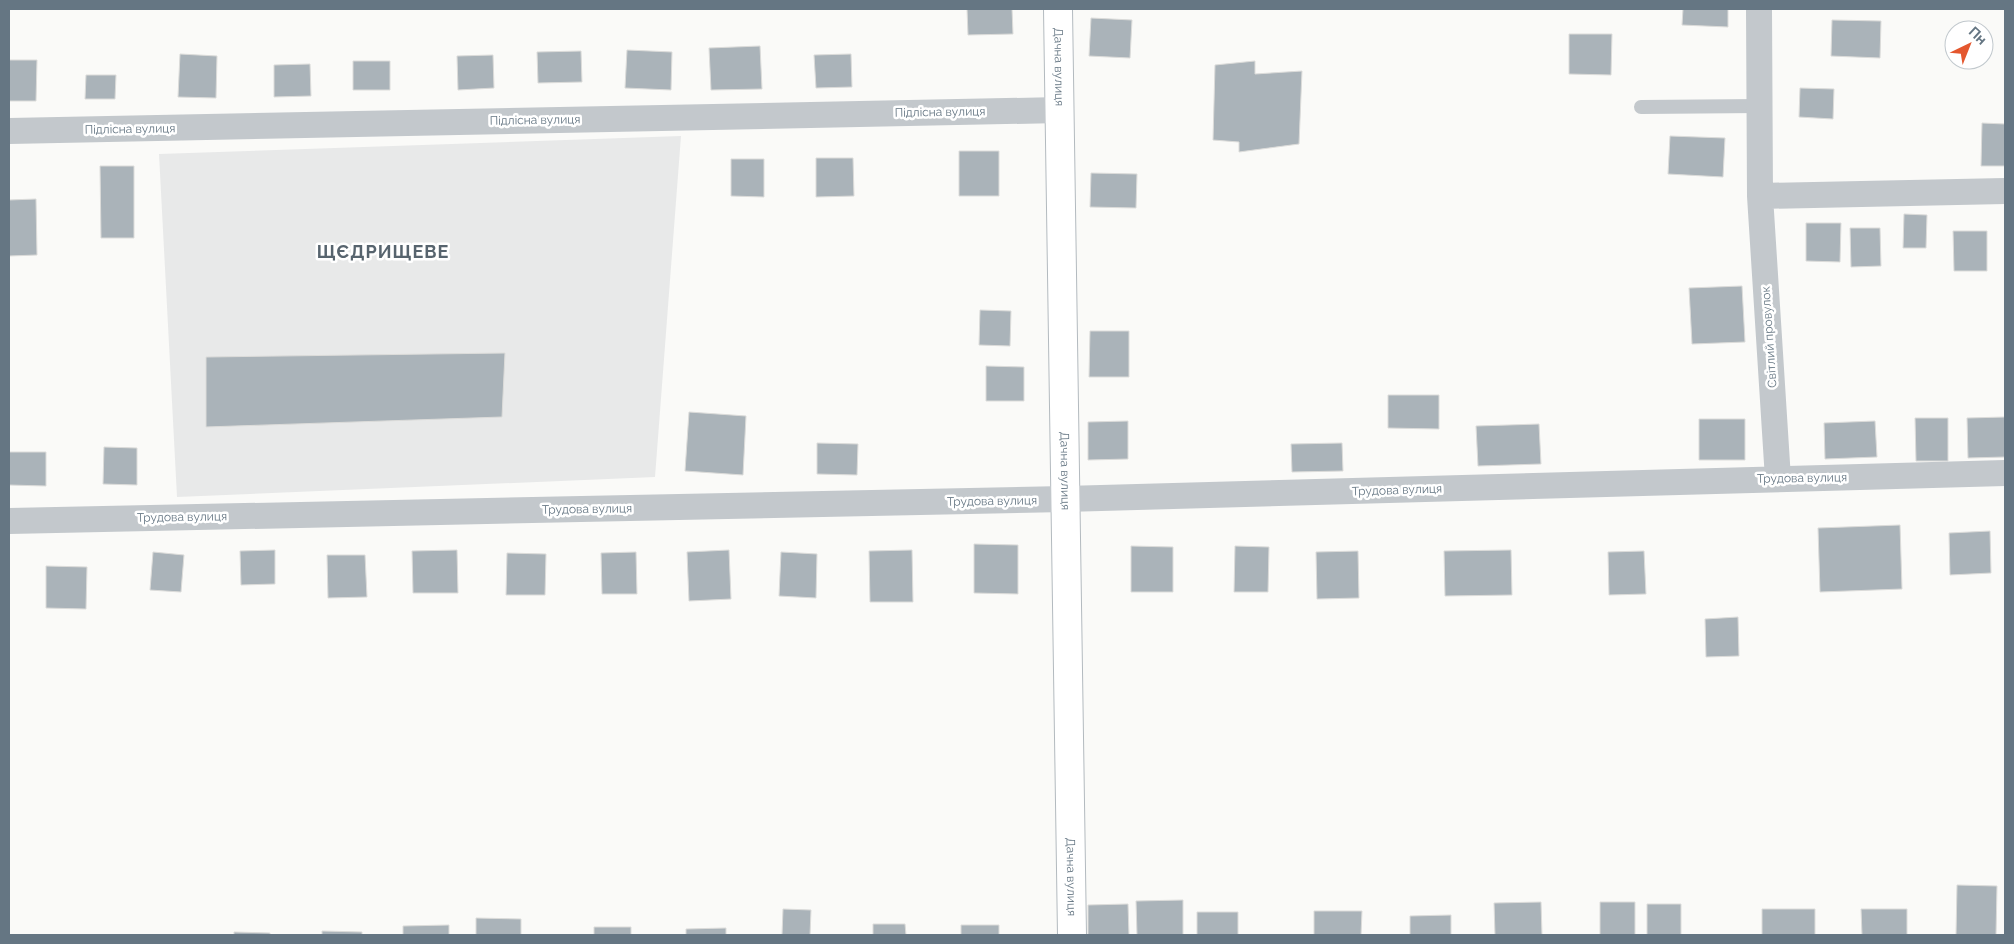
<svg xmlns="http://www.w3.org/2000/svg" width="2014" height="944" viewBox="0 0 2014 944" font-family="Raleway,sans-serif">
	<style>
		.built { fill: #e8e9e9 }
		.building { fill: #aab3b9; stroke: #dcdcda }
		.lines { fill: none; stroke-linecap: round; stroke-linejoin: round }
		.secondary-casing { stroke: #b3babf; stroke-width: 30 }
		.lane { stroke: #c3c8cc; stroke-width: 14 }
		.street { stroke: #c3c8cc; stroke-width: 26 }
		.secondary { stroke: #fff; stroke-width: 28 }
		.labels { text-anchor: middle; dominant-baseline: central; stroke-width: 5; stroke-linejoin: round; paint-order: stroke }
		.street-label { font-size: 12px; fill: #657683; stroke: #fff }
		.district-label { font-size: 18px; font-weight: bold; letter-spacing: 1px; fill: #57646e; stroke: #fff }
	</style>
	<rect width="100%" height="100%" fill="#fafaf8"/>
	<path class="built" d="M 681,136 L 655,477 L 177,497 L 159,154 Z"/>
	<path class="building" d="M 967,9 L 1012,9 L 1013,34 L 968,35 Z
		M 1683,9 L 1728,9 L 1728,27 L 1682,25 Z
		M 1091,18 L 1132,20 L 1130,58 L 1089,56 Z
		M 1832,20 L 1881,21 L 1880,58 L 1831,56 Z
		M 1569,34 L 1612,34 L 1611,75 L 1569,74 Z
		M 760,46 L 762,89 L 711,90 L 709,48 Z
		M 627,50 L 672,52 L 671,90 L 625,88 Z
		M 581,51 L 582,82 L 538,83 L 537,52 Z
		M 180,54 L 217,56 L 216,98 L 178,97 Z
		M 851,54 L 852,87 L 816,88 L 814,55 Z
		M 493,55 L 494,88 L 458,90 L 457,56 Z
		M 9,60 L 37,60 L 36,101 L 9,101 Z
		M 353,61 L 390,61 L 390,90 L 353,90 Z
		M 1255,61 L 1255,74 L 1302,71 L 1299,144 L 1239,152 L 1239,142 L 1213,140 L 1215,65 Z
		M 310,64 L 311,96 L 274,97 L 274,65 Z
		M 86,75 L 116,75 L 115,99 L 85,99 Z
		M 1800,88 L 1834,89 L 1833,119 L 1799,117 Z
		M 1982,123 L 2005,124 L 2005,166 L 1981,166 Z
		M 1670,136 L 1725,138 L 1723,177 L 1668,174 Z
		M 959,151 L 999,151 L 999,196 L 959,196 Z
		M 816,158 L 853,158 L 854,196 L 816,197 Z
		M 731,159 L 764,159 L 764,197 L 731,196 Z
		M 100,166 L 134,166 L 134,238 L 101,238 Z
		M 1091,173 L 1137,174 L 1136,208 L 1090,207 Z
		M 36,199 L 37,255 L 9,256 L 9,200 Z
		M 1904,214 L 1927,215 L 1926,248 L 1903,248 Z
		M 1806,223 L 1841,223 L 1840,262 L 1806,261 Z
		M 1850,228 L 1880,228 L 1881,266 L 1851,267 Z
		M 1953,231 L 1987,231 L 1987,271 L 1954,271 Z
		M 1742,286 L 1745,342 L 1692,344 L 1689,288 Z
		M 980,310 L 1011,311 L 1010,346 L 979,345 Z
		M 1090,331 L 1129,331 L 1129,377 L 1089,377 Z
		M 505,353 L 502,417 L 206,427 L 206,357 Z
		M 986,366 L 1024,367 L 1024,401 L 986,401 Z
		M 1388,395 L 1439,395 L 1439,429 L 1388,428 Z
		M 689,412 L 746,416 L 743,475 L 685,471 Z
		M 2005,417 L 2005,457 L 1968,458 L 1967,418 Z
		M 1915,418 L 1948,418 L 1948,461 L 1916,461 Z
		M 1699,419 L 1745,419 L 1745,460 L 1699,460 Z
		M 1128,421 L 1128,459 L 1088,460 L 1088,422 Z
		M 1875,421 L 1877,457 L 1825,459 L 1824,423 Z
		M 1539,424 L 1541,464 L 1478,466 L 1476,426 Z
		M 817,443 L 858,444 L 857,475 L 817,474 Z
		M 1342,443 L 1343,471 L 1292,472 L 1291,444 Z
		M 104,447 L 137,448 L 137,485 L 103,484 Z
		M 9,452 L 46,452 L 46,486 L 9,485 Z
		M 1900,525 L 1902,589 L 1820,592 L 1818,528 Z
		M 1990,531 L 1991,573 L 1950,575 L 1949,533 Z
		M 974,544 L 1018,545 L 1018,594 L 974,593 Z
		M 1131,546 L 1173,547 L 1173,592 L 1131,592 Z
		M 1235,546 L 1269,547 L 1268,592 L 1234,592 Z
		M 275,550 L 275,584 L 241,585 L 240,551 Z
		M 457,550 L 458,593 L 413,593 L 412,551 Z
		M 729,550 L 731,599 L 689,601 L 687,552 Z
		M 912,550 L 913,602 L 870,602 L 869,551 Z
		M 1511,550 L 1512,595 L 1445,596 L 1444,551 Z
		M 1358,551 L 1359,598 L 1317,599 L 1316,552 Z
		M 1644,551 L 1646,594 L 1609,595 L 1608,552 Z
		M 153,552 L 184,555 L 181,592 L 150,590 Z
		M 636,552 L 637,594 L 602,594 L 601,553 Z
		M 781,552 L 817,554 L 816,598 L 779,596 Z
		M 507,553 L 546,554 L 545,595 L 506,595 Z
		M 327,555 L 365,555 L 367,597 L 328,598 Z
		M 46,566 L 87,567 L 86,609 L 46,608 Z
		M 1738,617 L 1739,656 L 1706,657 L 1705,619 Z
		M 1957,885 L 1997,886 L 1996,935 L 1956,935 Z
		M 1183,900 L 1183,935 L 1137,935 L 1136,901 Z
		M 1541,902 L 1542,935 L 1495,935 L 1494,903 Z
		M 1600,902 L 1635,902 L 1635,935 L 1600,935 Z
		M 1128,904 L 1129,935 L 1088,935 L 1088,905 Z
		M 1647,904 L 1681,904 L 1681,935 L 1647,935 Z
		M 783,909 L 811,910 L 810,935 L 782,935 Z
		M 1762,909 L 1815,909 L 1815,935 L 1762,935 Z
		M 1861,909 L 1907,909 L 1907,935 L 1862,935 Z
		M 1314,911 L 1362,911 L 1361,935 L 1314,935 Z
		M 1197,912 L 1238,912 L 1238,935 L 1197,935 Z
		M 1451,915 L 1451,935 L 1410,935 L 1410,916 Z
		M 476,918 L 521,919 L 521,935 L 476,935 Z
		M 873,924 L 905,924 L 906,935 L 873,935 Z
		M 449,925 L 449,935 L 403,935 L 403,926 Z
		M 961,925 L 999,925 L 999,935 L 961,935 Z
		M 594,927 L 631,927 L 631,935 L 594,935 Z
		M 726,928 L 726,935 L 686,935 L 686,929 Z
		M 322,931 L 362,932 L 362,935 L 322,935 Z
		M 234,932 L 270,933 L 270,935 L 234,935 Z"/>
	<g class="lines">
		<defs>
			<g id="secondary">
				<path id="s1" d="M 1058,9 L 1072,935"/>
			</g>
		</defs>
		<use href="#secondary" class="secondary-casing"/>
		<path class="lane" d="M 1641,107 L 1760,106"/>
		<path class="street" d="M 1759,9 L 1760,196 L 1778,479
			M 9,131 L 1060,110
			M 1760,196 L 2005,191
			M 9,521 L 1065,499 L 2005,473"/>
		<use href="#secondary" class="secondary"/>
	</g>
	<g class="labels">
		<g class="street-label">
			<text stroke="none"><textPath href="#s1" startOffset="58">Дачна вулиця</textPath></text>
			<text transform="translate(940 112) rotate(-1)">Підлісна вулиця</text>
			<text transform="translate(535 120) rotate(-1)">Підлісна вулиця</text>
			<text transform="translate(130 129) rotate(-1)">Підлісна вулиця</text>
			<text transform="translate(1769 337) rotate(-94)">Світлий провулок</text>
			<text stroke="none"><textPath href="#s1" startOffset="462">Дачна вулиця</textPath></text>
			<text transform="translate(1802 478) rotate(-1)">Трудова вулиця</text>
			<text transform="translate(1397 490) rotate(-2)">Трудова вулиця</text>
			<text transform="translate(992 501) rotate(-1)">Трудова вулиця</text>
			<text transform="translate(587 509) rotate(-1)">Трудова вулиця</text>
			<text transform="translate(182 517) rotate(-1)">Трудова вулиця</text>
			<text stroke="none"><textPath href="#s1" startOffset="868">Дачна вулиця</textPath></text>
		</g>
		<g class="district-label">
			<text x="383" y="251">ЩЄДРИЩЕВЕ</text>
		</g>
	</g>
	<rect width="2014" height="944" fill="none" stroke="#657683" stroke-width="20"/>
	<g transform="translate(1969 45) rotate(43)"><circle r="24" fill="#ffffff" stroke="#c1c8cd"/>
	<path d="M0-4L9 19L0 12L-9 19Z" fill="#e4572e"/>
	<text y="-8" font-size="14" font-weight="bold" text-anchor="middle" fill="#657683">Пн</text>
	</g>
</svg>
